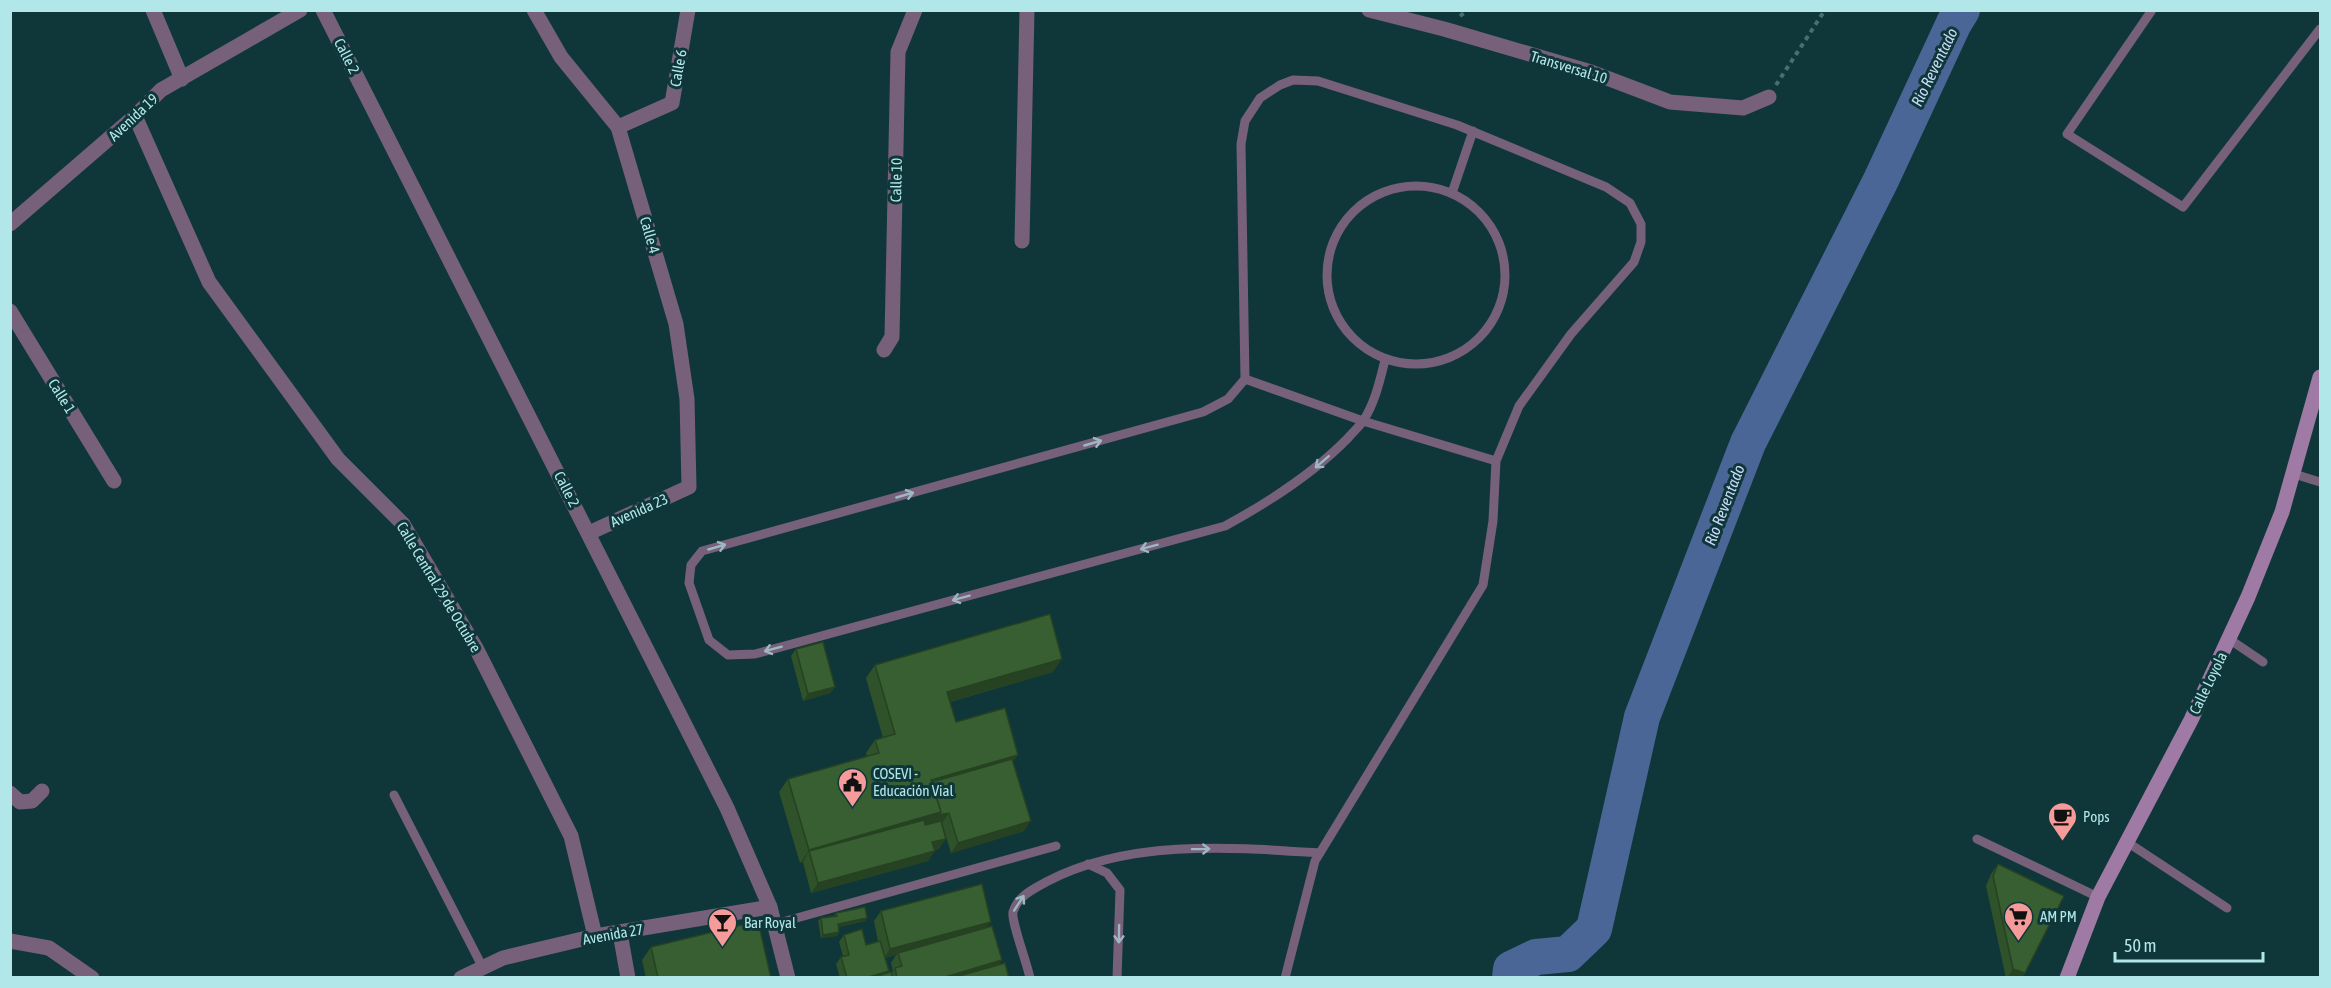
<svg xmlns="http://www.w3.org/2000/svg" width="2331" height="988" viewBox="0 0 2331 988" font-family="'Asap Condensed',sans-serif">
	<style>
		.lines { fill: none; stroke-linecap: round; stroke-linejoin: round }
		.river { stroke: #4a6697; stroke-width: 36 }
		.path { stroke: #447072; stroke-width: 4; stroke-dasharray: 4.5 4.5; stroke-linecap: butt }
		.service { stroke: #76607a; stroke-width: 9 }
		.minor { stroke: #76607a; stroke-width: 15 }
		.tertiary { stroke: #76607a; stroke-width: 15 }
		.secondary { stroke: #9e7aa4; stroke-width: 15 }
		.wall { fill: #2f522a; fill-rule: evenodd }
		.shaded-wall { fill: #264222 }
		.building { fill: #375f31; stroke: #264222; stroke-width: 1.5 }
		.oneway { stroke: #9db8c3 }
		.labels { text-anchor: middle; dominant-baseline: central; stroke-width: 6; stroke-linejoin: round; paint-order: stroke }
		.street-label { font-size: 15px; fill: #b2e7ea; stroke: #0f3739 }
		.poi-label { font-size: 15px; fill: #b2e7ea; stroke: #0f3739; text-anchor: start }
		.water-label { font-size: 16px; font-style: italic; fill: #c8daf8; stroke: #0f3739 }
	</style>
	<rect width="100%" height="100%" fill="#0f3739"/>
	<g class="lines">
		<path class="river" d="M 1510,978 L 1511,969 L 1536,957 L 1568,954 L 1594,929 L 1642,717 L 1748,443 L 1881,180 L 1954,23 L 1962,10"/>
		<path class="path" d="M 1460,16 L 1468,10
			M 1776,85 L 1825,10"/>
		<path class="service" d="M 2152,10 L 2067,134 L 2183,207 L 2320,29
			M1327 275a89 89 0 1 1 178 0a89 89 0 1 1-178 0Z
			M 1452,193 L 1473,131
			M 1245,379 L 1363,421 L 1496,461
			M 2294,474 L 2320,482
			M 2229,639 L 2263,662
			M 394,795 L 482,966
			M 1977,839 L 2098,897
			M 2127,842 L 2227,908
			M 1088,864 L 1107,873 L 1120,890 L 1117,978
			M 775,924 L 1056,846
			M 1030,978 C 1027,963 1011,921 1013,912 C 1018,896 1032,890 1046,882 C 1128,839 1230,847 1320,853
			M 1285,978 L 1315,861 L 1483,585 L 1493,521 L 1496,461 L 1519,406 L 1571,334 L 1634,262 L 1641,242 L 1641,224 L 1630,203 L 1606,187 L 1457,125 L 1318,81 L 1293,80 L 1280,85 L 1260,98 L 1245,121 L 1241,144 L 1245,379 L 1228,399 L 1203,412 L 702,551 L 691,565 L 689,583 L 709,640 L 728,655 L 755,654 L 1225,526 C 1269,502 1313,474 1348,438 C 1353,432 1359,427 1363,421 C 1375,403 1380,380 1385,360"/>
		<path class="minor" d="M 153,10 L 182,79
			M 534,10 L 561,57 L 618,127 L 676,324 L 687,399 L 689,487 L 589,533
			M 1369,10 L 1444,29 L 1591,72 L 1670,102 L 1743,108 L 1769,97
			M 135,116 L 209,282 L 338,459 L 403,524 L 476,648 L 571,836 L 595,936
			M 618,127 L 672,103 L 688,10
			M 10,224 L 135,116 L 161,90 L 300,10
			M 1022,241 L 1027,10
			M 10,311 L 114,481
			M 884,350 L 892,337 L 898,52 L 915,10
			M 10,793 L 20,802 L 32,801 L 42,791
			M 620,933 L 628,978
			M 10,941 L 49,948 L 92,978
			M 461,978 L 503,958 L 595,936 L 770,907"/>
		<path class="tertiary" d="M 323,10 L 727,808 L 770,907 L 788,978"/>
		<path class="secondary" d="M 2067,978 L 2098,897 L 2191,720 L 2248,597 L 2282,512 L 2320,377"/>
	</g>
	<path class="wall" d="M 796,649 L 835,687 L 830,693 L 803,701 L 791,656 Z
		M 875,665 L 1053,672 L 950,702 L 956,722 L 1013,763 L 1024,831 L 951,853 L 942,823 L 939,849 L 934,850 L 928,861 L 811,893 L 803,862 L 800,863 L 779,792 L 788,779 L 867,756 L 866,753 L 875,740 L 883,738 L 866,678 Z
		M 1998,864 L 2025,973 L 2022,978 L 2006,978 L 1986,886 L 1991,874 Z
		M 881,911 L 987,927 L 1002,960 L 999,964 L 1009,978 L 840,978 L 836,964 L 841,957 L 843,956 L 839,942 L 844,935 L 866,945 L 878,941 L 874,921 ZM 896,955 L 891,963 L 893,971 L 892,973 L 887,973 L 885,958 Z
		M 836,913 L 867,918 L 865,921 L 839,927 L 839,932 L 837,936 L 821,938 L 818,921 L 821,918 L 834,916 Z
		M 651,947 L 771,978 L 646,978 L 642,960 Z"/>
	<path class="shaded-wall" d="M 1062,659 L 1053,672 L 938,705 L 947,692 Z
		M 835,687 L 830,693 L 803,701 L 808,694 Z
		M 1018,755 L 1009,768 L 922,793 L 931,780 Z
		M 941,812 L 949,813 L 942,823 L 809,851 L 803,862 L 800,863 L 809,850 Z
		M 1031,821 L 1024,831 L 951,853 L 958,843 Z
		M 946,839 L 939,849 L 925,852 L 932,842 Z
		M 935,851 L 928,861 L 811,893 L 818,883 Z
		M 867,918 L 865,921 L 836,928 L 838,924 Z
		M 991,922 L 984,932 L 898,953 L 896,955 L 883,959 L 890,949 Z
		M 839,932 L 837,936 L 821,938 L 823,935 Z
		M 1002,960 L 995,970 L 969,978 L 942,978 Z
		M 2013,969 L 2025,973 L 2022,978 L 2007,978 Z
		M 889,971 L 884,978 L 865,978 Z"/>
	<path class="building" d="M 1050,614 L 1062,659 L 947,692 L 956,722 L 1005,708 L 1018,755 L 931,780 L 941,812 L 809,850 L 788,779 L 879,753 L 875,740 L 895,734 L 875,665 Z
		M 823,642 L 835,687 L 808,694 L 796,649 Z
		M 1012,759 L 1031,821 L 958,843 L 949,813 L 938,815 L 941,812 L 932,782 Z
		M 924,820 L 925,825 L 941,821 L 946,839 L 932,842 L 935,851 L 818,883 L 809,851 Z
		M 1998,864 L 2064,896 L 2025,973 L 2013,969 L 1993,876 Z
		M 982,884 L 991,922 L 890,949 L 881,911 Z
		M 865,907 L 867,918 L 838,924 L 839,932 L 823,935 L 821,918 L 837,916 L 836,913 Z
		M 758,921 L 771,978 L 658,978 L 651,947 Z
		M 992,926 L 1002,960 L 942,978 L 897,978 L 895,968 L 902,966 L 898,953 Z
		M 862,929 L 866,945 L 880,941 L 889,971 L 865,978 L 847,978 L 841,957 L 849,955 L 844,935 Z
		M 1005,963 L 1009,978 L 952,978 Z
		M 891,972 L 893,978 L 871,978 Z"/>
	<defs><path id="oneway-shaft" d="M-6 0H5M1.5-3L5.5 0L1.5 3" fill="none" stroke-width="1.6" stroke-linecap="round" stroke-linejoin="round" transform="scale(1.5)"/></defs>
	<g class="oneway">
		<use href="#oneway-shaft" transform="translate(1093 443) rotate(-16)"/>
		<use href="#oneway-shaft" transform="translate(1322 462) rotate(139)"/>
		<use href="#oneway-shaft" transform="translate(905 495) rotate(-16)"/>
		<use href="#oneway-shaft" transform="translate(717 547) rotate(-16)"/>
		<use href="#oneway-shaft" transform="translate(1149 547) rotate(165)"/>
		<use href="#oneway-shaft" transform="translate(961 598) rotate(165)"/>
		<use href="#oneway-shaft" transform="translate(773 649) rotate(165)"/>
		<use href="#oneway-shaft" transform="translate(1201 849) rotate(-1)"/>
		<use href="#oneway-shaft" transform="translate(1019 903) rotate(-57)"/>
		<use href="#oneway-shaft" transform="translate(1119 934) rotate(91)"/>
	</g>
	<defs>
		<symbol id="civic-pin" viewBox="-11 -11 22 30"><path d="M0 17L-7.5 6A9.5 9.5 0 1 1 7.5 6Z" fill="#f59b99" stroke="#0f3739"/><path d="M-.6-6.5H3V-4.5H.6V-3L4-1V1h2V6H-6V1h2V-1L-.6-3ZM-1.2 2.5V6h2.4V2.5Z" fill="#111"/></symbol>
		<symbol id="cafe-pin" viewBox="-11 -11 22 30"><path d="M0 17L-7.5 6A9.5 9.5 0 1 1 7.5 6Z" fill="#f59b99" stroke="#0f3739"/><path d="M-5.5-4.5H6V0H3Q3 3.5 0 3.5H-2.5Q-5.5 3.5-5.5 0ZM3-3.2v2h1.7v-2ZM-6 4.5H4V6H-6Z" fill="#111"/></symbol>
		<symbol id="supermarket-pin" viewBox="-11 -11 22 30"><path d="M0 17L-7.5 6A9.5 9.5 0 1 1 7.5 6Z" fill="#f59b99" stroke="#0f3739"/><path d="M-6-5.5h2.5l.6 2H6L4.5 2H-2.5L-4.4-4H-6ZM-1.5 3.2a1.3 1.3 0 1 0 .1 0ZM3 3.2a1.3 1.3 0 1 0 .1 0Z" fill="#111"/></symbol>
		<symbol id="bar-pin" viewBox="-11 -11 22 30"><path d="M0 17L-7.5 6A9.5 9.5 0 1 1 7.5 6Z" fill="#f59b99" stroke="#0f3739"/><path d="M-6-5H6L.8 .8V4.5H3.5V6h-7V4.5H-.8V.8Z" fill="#111"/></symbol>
	</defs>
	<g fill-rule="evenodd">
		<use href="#civic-pin" x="836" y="766" width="33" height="45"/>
		<use href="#cafe-pin" x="2046" y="800" width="33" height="45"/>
		<use href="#supermarket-pin" x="2002" y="900" width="33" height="45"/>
		<use href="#bar-pin" x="706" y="906" width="33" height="45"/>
	</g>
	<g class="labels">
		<g class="street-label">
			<text transform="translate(347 56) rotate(63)">Calle 2</text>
			<text transform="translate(1569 67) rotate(17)">Transversal 10</text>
			<text transform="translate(678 68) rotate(-80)">Calle 6</text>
			<text transform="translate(133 117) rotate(-43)">Avenida 19</text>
			<text transform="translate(896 180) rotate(-89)">Calle 10</text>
			<text transform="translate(650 235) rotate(74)">Calle 4</text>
			<text transform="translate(62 396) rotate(58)">Calle 1</text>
			<text transform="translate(567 489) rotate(63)">Calle 2</text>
			<text transform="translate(639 510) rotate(-24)">Avenida 23</text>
			<text transform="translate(439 587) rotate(59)">Calle Central 29 de Octubre</text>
			<text transform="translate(2208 683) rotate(-64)">Calle Loyola</text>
			<text transform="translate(613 934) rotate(-10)">Avenida 27</text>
		</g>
		<g class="poi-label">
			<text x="873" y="773">COSEVI -<tspan x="873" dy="17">Educación Vial</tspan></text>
			<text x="2083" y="816">Pops</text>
			<text x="2040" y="916">AM PM</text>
			<text x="744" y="922">Bar Royal</text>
		</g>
		<g class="water-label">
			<text transform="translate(1934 67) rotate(-64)">Rio Reventado</text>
			<text transform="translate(1724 505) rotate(-69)">Rio Reventado</text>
		</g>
	</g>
	<rect width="2331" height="988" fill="none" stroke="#b2e7ea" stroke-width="24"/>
	<path d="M2115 952v9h148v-9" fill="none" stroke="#b2e7ea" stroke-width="3"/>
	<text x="2124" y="952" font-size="18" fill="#b2e7ea" stroke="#0f3739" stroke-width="4.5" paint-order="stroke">50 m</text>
</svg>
